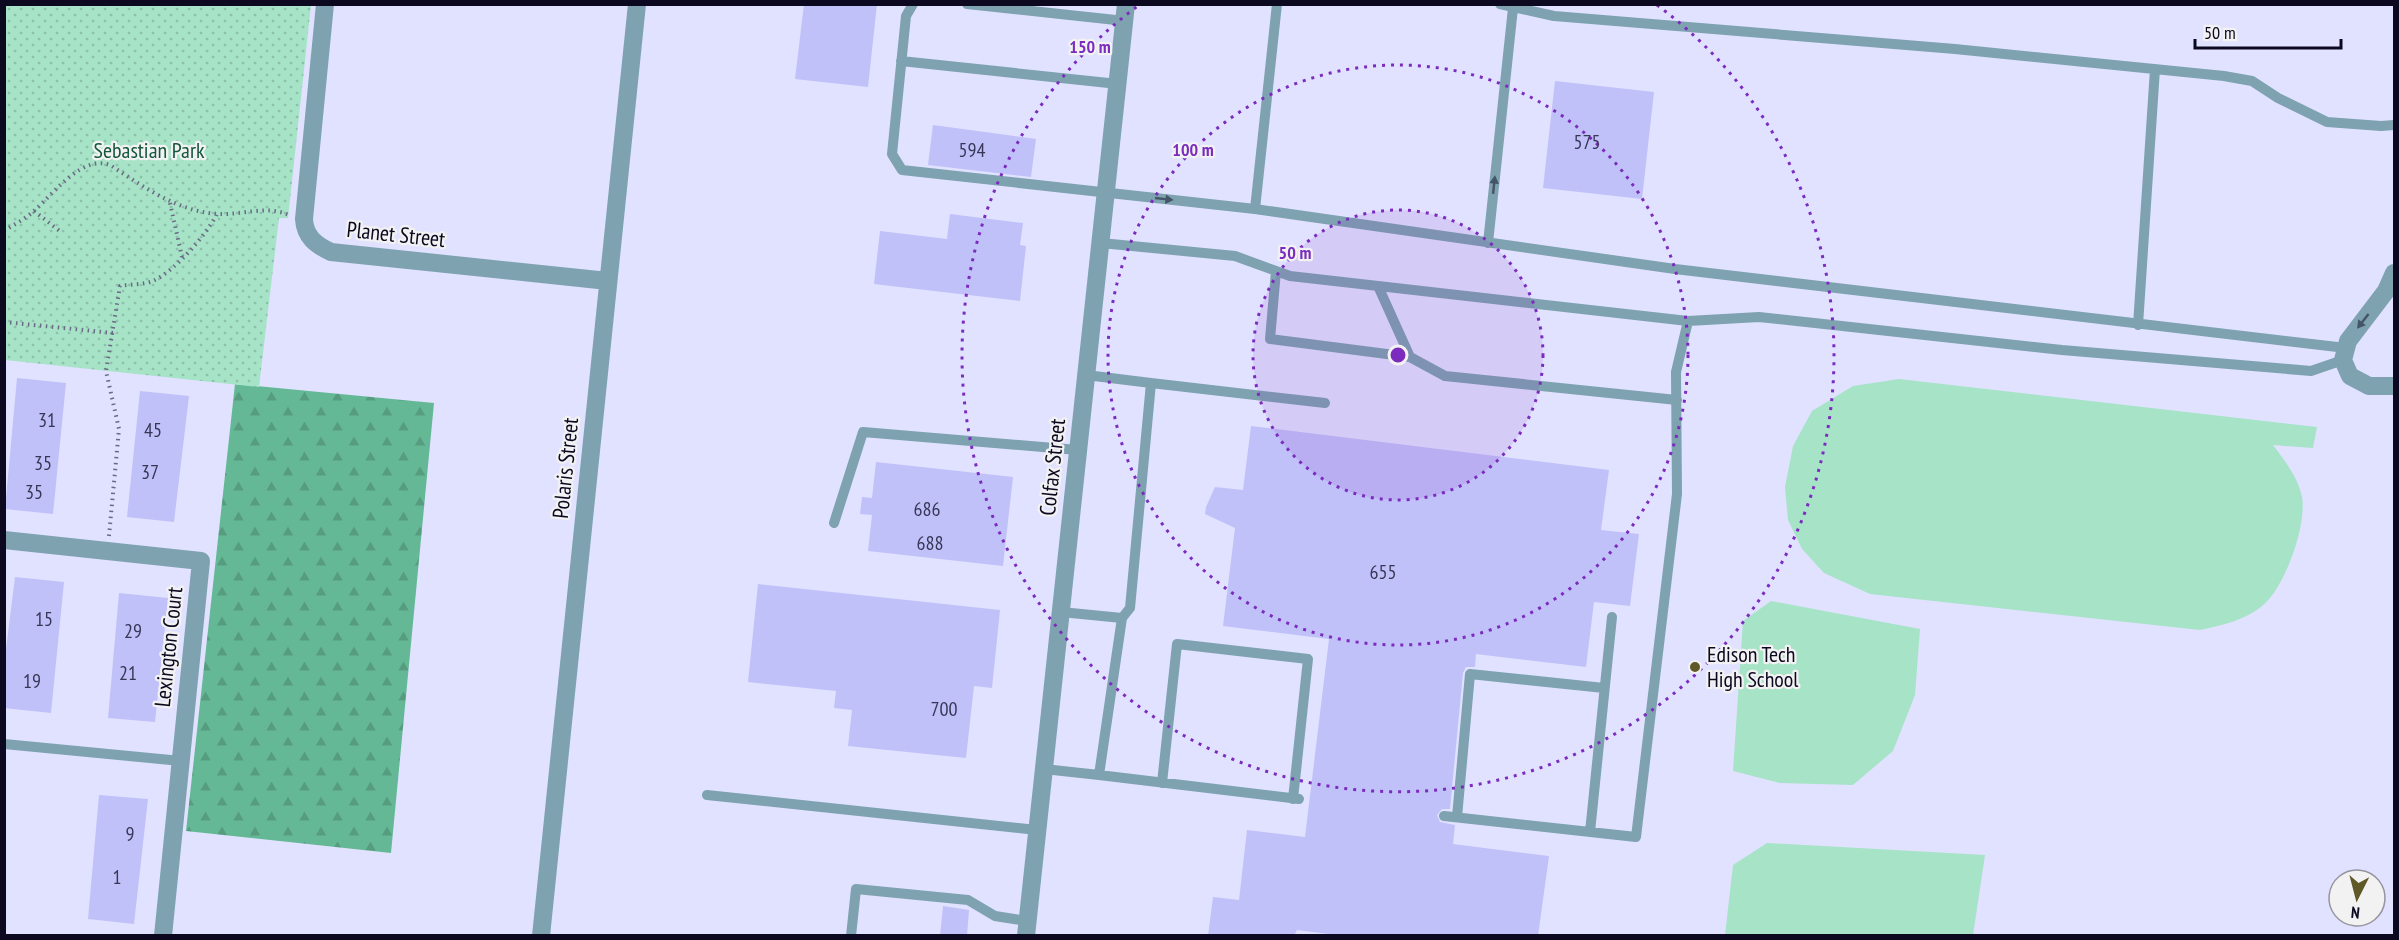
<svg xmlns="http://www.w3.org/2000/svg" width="2399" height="940" viewBox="0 0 2399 940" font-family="'PT Sans Narrow',sans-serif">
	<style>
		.grass { fill: #a6e3c7 }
		.forest { fill: url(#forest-firs) }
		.park { fill: url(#park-dots) }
		.building { fill: #c1c1f9 }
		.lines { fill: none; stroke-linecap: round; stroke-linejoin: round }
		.path { stroke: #6b6a85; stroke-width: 4; stroke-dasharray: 1.5 4.5; stroke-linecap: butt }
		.lane { stroke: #7ea2b0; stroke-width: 10 }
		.street { stroke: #7ea2b0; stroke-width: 18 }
		.oneway { fill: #445568 }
		.ring { fill: none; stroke: #7b2cbf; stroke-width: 3; stroke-dasharray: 3 6 }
		.poi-dot { fill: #5e5926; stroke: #f2f2f2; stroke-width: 2 }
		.labels { text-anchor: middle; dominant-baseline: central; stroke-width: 4.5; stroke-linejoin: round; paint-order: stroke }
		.number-label { font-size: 20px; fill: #383656 }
		.park-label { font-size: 22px; fill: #14563e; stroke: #f2f2f2 }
		.street-label { font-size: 22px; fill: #0b0820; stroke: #f2f2f2 }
		.poi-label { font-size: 22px; fill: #0b0820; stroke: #f2f2f2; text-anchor: start }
		.centre { fill: #7b2cbf; stroke: #f2f2f2; stroke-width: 3 }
		.ring-label { font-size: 18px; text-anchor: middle; font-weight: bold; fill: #7b2cbf; stroke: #f2f2f2; stroke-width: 4.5; stroke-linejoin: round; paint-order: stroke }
	</style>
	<defs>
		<pattern id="forest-firs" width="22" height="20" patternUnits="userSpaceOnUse" patternTransform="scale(1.5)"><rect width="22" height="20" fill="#65b895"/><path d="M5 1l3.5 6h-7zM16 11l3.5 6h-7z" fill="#569d80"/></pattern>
		<pattern id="park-dots" width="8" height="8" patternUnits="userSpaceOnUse" patternTransform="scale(1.5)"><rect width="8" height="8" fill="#a6e3c7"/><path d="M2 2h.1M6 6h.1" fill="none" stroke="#8ec1ab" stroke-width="1.8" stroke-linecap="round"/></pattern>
	</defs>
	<rect width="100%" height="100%" fill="#e1e2ff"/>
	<path class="grass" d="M 1899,379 L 2317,427 L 2313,448 L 2273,445 C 2285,461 2298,477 2302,497 C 2307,526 2284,590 2261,607 C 2243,621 2222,625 2200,630 L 1870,594 L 1824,573 L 1802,549 L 1788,520 L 1785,487 L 1793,446 L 1812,411 L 1853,386 Z
		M 1771,601 L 1920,629 L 1915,695 L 1893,751 L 1853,785 L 1780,783 L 1733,771 L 1743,621 Z
		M 1767,843 L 1985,855 L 1973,935 L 1725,935 L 1733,865 Z"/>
	<path class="forest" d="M 235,384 L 434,403 L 391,853 L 186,831 Z"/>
	<path class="park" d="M 5,4 L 311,5 L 288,218 L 279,218 L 259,387 L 5,360 Z"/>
	<path class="building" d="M 804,4 L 877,4 L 868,87 L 795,79 Z
		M 1555,81 L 1654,92 L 1642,199 L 1543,188 Z
		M 933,125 L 1036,139 L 1031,177 L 928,165 Z
		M 950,214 L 1023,223 L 1020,245 L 1026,246 L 1020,301 L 874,284 L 880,231 L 947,239 Z
		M 17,378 L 66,383 L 53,514 L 5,509 Z
		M 140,391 L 189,396 L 174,522 L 127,517 Z
		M 1251,426 L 1609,470 L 1601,530 L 1639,534 L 1630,606 L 1594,602 L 1586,667 L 1476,654 L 1475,667 L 1466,667 L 1463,673 L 1450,809 L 1442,809 L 1437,815 L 1440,822 L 1455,825 L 1453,844 L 1549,856 L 1538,936 L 1344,936 L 1297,930 L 1294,936 L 1208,936 L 1213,897 L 1239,900 L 1247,830 L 1305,837 L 1329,639 L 1223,626 L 1235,528 L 1205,514 L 1206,507 L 1215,487 L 1243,490 Z
		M 876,462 L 1013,477 L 1003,566 L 868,551 L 872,515 L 860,514 L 862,497 L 872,498 Z
		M 15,577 L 64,582 L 51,713 L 4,708 L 4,665 Z
		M 758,584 L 1000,610 L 992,688 L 974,686 L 966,758 L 848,746 L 852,710 L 834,708 L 836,691 L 748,682 Z
		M 119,593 L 168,598 L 155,722 L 108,718 Z
		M 99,795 L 148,799 L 134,924 L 88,919 Z
		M 943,906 L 969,910 L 967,936 L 940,936 Z"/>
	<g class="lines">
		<path class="path" d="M 170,203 L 182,257
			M 34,211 L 61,232
			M 4,231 C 15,224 27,218 36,209 C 55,192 82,155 110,165 C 144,187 178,212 219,214 C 242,215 267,205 289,215
			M 4,322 L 113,333
			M 109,536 L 119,429 L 106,371 L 120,286 C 131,284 143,285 153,281 C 175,271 206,235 217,214"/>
		<path class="lane" d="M 913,4 L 906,16 L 892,154 L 902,170 L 1255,209 L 1675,269 L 2346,348
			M 967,4 L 1125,21
			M 1500,4 L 1554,16 L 1955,49 L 2224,76 L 2252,81 L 2278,98 L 2327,122 L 2381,126 L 2394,125
			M 901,61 L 1118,84
			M 1255,209 L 1277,4
			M 1101,243 L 1235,256 L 1290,276 L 1688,321 L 1759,317 L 2062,350 L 2311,371 L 2343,360
			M 1488,243 L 1513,8
			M 1276,271 L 1270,339 L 1410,357 L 1378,286
			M 2138,325 L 2155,69
			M 1410,357 L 1445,376 L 1677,400
			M 1151,383 L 1325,403
			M 834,523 L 863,432 L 1078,450
			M 1061,612 L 1122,618
			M 4,744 L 181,761
			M 1044,769 L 1099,775 L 1122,618 L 1130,608 L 1151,383 L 1086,375
			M 1099,775 L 1299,799
			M 1162,783 L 1177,644 L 1308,659 L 1293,799
			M 707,795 L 1037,830
			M 1444,816 L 1636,837 L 1677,494 L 1676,372 L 1688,321
			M 1457,817 L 1470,674 L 1604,688
			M 1590,832 L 1612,617
			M 851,936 L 856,889 L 968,900 L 995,916 L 1027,921"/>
		<path class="street" d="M 325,4 L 304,219 C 305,237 316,245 331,252 L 608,281
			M 2394,273 L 2386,291 L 2348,341 L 2343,360 L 2350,376 L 2369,386 L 2394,386
			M 4,540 L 201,561 L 163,936
			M 541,936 L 637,4
			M 1026,936 L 1126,4"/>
	</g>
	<defs><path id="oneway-solid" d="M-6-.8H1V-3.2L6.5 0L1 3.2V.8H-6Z" transform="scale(1.5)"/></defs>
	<g class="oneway">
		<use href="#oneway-solid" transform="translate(1494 185) rotate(-84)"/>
		<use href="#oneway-solid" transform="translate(1164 199) rotate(6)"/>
		<use href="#oneway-solid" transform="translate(2363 321) rotate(128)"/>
	</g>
	<circle cx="1398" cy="355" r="145" fill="#7b2cbf" fill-opacity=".12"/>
	<g class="ring">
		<circle cx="1398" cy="355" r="145"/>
		<circle cx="1398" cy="355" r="290"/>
		<path d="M1657 5A436 436 0 1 1 1139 5"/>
	</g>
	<circle class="poi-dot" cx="1695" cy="667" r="6"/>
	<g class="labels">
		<g class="number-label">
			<text x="1587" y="142">575</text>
			<text x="972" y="150">594</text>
			<text x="47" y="420">31</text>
			<text x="153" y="430">45</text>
			<text x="43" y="463">35</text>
			<text x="150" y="472">37</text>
			<text x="34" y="492">35</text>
			<text x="927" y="509">686</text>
			<text x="930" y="543">688</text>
			<text x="1383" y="572">655</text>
			<text x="44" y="619">15</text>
			<text x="133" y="631">29</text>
			<text x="128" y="673">21</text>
			<text x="32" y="681">19</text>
			<text x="944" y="709">700</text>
			<text x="130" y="834">9</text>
			<text x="117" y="877">1</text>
		</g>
		<g class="park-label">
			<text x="149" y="150">Sebastian Park</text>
		</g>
		<g class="street-label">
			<text transform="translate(396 234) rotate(6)">Planet Street</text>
			<text transform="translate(1052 467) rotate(-84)">Colfax Street</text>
			<text transform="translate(565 468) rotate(-84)">Polaris Street</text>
			<text transform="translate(168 647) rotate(-84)">Lexington Court</text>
		</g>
		<g class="poi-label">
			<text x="1707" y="654">Edison Tech<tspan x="1707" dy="25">High School</tspan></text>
		</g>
	</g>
	<circle cx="1398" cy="355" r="9" class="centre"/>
	<g class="ring-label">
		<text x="1090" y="53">150 m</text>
		<text x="1193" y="156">100 m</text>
		<text x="1295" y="259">50 m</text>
	</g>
	<rect width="2399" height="940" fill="none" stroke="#0b0820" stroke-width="12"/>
	<g transform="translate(2357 898) rotate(186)"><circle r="28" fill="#f2f2f2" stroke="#96949e" stroke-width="1.5"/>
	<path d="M0-4.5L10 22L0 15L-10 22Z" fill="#5e5926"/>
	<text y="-9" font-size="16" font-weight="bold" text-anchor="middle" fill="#0b0820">N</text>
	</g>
	<path d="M2195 39v9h146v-9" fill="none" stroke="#0b0820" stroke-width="3"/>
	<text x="2204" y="39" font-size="18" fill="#0b0820" stroke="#f2f2f2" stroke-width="4.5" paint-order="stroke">50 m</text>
</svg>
